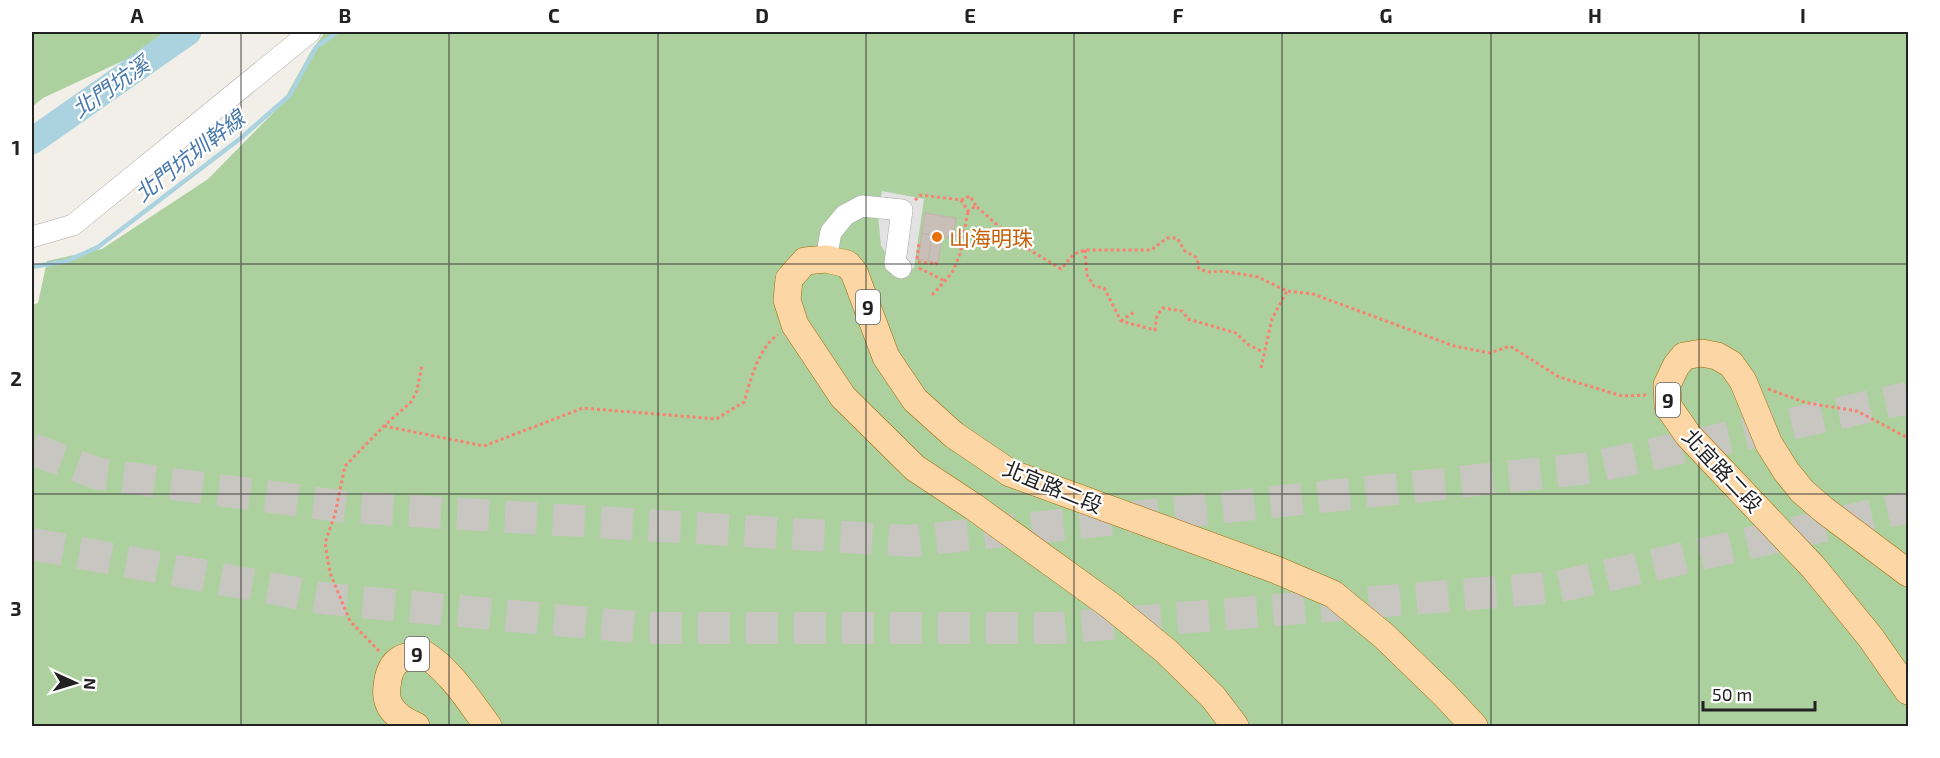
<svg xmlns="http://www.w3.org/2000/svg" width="1940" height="758" viewBox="0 0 1940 758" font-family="'Exo 2','Noto Sans TC',sans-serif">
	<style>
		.forest { fill: #add19e }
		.parking { fill: #e2e2e2 }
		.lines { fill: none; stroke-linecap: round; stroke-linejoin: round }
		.stream { stroke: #aad3df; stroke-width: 4.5 }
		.river { stroke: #aad3df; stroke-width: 27 }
		.building { fill: #c7bfb8; stroke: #c4b6ab; stroke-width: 1.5 }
		.highway-tunnel { stroke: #c8c6c1; stroke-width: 32; stroke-dasharray: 32 16; stroke-linecap: butt }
		.minor-casing { stroke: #a9a9a9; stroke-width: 22 }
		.major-casing { stroke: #a06b00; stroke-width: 28 }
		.path { stroke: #fa8072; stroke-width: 3; stroke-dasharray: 3 3; stroke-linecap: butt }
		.minor { stroke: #fff; stroke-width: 21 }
		.major { stroke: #fcd6a4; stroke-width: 27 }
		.grid { fill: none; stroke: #222; stroke-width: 1.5; stroke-opacity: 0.55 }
		.food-dot { fill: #e8710a; stroke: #fff; stroke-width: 2 }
		.labels { text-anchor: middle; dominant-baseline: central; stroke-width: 4.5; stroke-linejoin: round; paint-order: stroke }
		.shield { fill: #fff; stroke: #646464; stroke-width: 1.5 }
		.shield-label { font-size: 20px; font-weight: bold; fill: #222 }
		.food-label { font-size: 21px; fill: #c56008; stroke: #fff; text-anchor: start }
		.street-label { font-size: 21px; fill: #222; stroke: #fff }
		.water-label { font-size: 22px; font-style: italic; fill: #4a7aab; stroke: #fff }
		.neatline { fill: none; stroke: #222; stroke-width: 2 }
		.grid-label { font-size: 20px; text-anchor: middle; font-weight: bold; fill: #222 }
	</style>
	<rect width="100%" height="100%" fill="#f2efe9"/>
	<path class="forest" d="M 32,32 L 185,32 L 43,98 L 32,107 Z
		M 325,32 L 1908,32 L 1908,726 L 32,726 L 32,540 L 35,532 L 32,530 L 32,305 L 38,303 L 47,261 L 102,249 L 208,179 L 281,105 L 310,53 Z"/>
	<path class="parking" d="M 882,191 L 924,199 L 914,268 L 892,271 L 887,254 L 881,246 L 878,215 Z"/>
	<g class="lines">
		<path class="stream" d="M 32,267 L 67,261 L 98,247 L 241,138 L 290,95 L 316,47 L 338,32"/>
		<path class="river" d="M 32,141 L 188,32"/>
	</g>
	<path class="building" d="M 925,213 L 956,218 L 953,238 L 942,236 L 938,263 L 928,261 L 932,235 L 922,233 Z
		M 922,233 L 932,235 L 928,261 L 918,259 Z"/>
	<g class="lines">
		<path class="highway-tunnel" d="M 32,449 L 99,474 L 347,507 L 911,541 L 1590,468 L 1908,398
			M 32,544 L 329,599 L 644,628 L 1059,628 L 1557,587 L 1908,507"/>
		<defs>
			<path id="minor" d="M 32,237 L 73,225 L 310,32
				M 826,259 L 831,232 L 845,215 L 862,206 L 902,210 L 895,263 L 901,268"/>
			<path id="major" d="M 1908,573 L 1824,510 L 1802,491 L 1786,471 L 1769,444 L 1743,381 L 1731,364 L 1717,356 L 1702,353 L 1684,356 L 1676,366 L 1667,385 L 1668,406 L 1688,435 L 1814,568 L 1871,638 L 1908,691
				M 416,726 C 407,722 395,715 390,706 C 387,701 386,693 387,687 C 389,662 400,655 424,654 C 451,671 469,701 488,726
				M 1235,726 L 1213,697 L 1166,651 L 1111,606 L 974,507 L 915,468 L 843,397 L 795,325 L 787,300 L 789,279 L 805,261 L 826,259 L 847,264 L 854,272 L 886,357 L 915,400 L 954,435 L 1010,473 L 1274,569 L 1333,594 L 1383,635 L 1444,694 L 1474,726"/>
		</defs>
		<use href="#minor" class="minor-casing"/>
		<use href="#major" class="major-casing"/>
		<path class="path" d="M 915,200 L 921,195 L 961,200 L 968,211 L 976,206 L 1015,241 L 1061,269 L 1074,254 L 1085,250 L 1151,250 L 1167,238 L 1177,238 L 1185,251 L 1197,258 L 1199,269 L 1209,272 L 1223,271 L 1258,277 L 1287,291 L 1313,294 L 1454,346 L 1490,353 L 1510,346 L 1559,377 L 1622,396 L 1647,395
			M 961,200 L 970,196 L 976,206
			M 953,235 L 964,237
			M 1085,250 L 1087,275 L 1094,286 L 1104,288 L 1121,321 L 1155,330 L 1157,315 L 1163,308 L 1182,311 L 1188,319 L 1236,333 L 1247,344 L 1263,352
			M 917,259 L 919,243
			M 918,262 L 936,264 L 936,262
			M 919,268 L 945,281
			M 932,295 L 952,273 L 960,254 L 968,211
			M 1121,321 L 1134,312
			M 1261,368 L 1272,319 L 1287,291
			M 1768,389 L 1807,403 L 1857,411 L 1908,438
			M 384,426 L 484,446 L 583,408 L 716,419 L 744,402 C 750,382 759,346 778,335
			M 379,651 L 350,621 L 330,573 L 325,543 L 335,514 L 345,466 L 384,426 L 411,402 L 417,391 L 422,365"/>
		<use href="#minor" class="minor"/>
		<use href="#major" class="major"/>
	</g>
	<path class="grid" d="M 241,32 L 241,726M 449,32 L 449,726M 658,32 L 658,726M 866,32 L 866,726M 1074,32 L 1074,726M 1282,32 L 1282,726M 1491,32 L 1491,726M 1699,32 L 1699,726M 32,264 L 1908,264M 32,494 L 1908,494"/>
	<circle class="food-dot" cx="937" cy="237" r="6"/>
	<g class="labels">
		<g class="shield">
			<rect x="856" y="290" width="24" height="34" rx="4.5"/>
			<rect x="1656" y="383" width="24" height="34" rx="4.5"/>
			<rect x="405" y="637" width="24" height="34" rx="4.5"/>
		</g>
		<g class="shield-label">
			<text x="868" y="307">9</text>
			<text x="1668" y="400">9</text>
			<text x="417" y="654">9</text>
		</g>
		<g class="food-label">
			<text x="949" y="237">山海明珠</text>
		</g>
		<g class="street-label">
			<text transform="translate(1723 470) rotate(47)">北宜路二段</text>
			<text transform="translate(1053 486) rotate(22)">北宜路二段</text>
		</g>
		<g class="water-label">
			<text transform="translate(110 86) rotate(-35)">北門坑溪</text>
			<text transform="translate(189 155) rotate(-38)">北門坑圳幹線</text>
		</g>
	</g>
	<rect width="1940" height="758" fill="none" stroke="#ffffff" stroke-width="66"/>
	<g transform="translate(75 683) rotate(94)" stroke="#ffffff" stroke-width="4.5" paint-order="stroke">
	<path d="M0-4.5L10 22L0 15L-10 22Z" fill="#222222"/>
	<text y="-9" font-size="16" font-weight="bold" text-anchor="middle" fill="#222222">N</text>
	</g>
	<path d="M1703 701v9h112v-9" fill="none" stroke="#222222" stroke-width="3"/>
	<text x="1712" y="701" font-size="18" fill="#222222" stroke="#ffffff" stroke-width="4.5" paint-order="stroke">50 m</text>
	<rect x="33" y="33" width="1874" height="692" class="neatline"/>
	<g class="grid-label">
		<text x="137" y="23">A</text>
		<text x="345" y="23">B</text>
		<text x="554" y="23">C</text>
		<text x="762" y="23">D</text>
		<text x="970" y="23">E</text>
		<text x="1178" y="23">F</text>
		<text x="1386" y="23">G</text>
		<text x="1595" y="23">H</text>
		<text x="1803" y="23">I</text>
		<text x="16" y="155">1</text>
		<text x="16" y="386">2</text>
		<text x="16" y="616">3</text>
	</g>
</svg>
